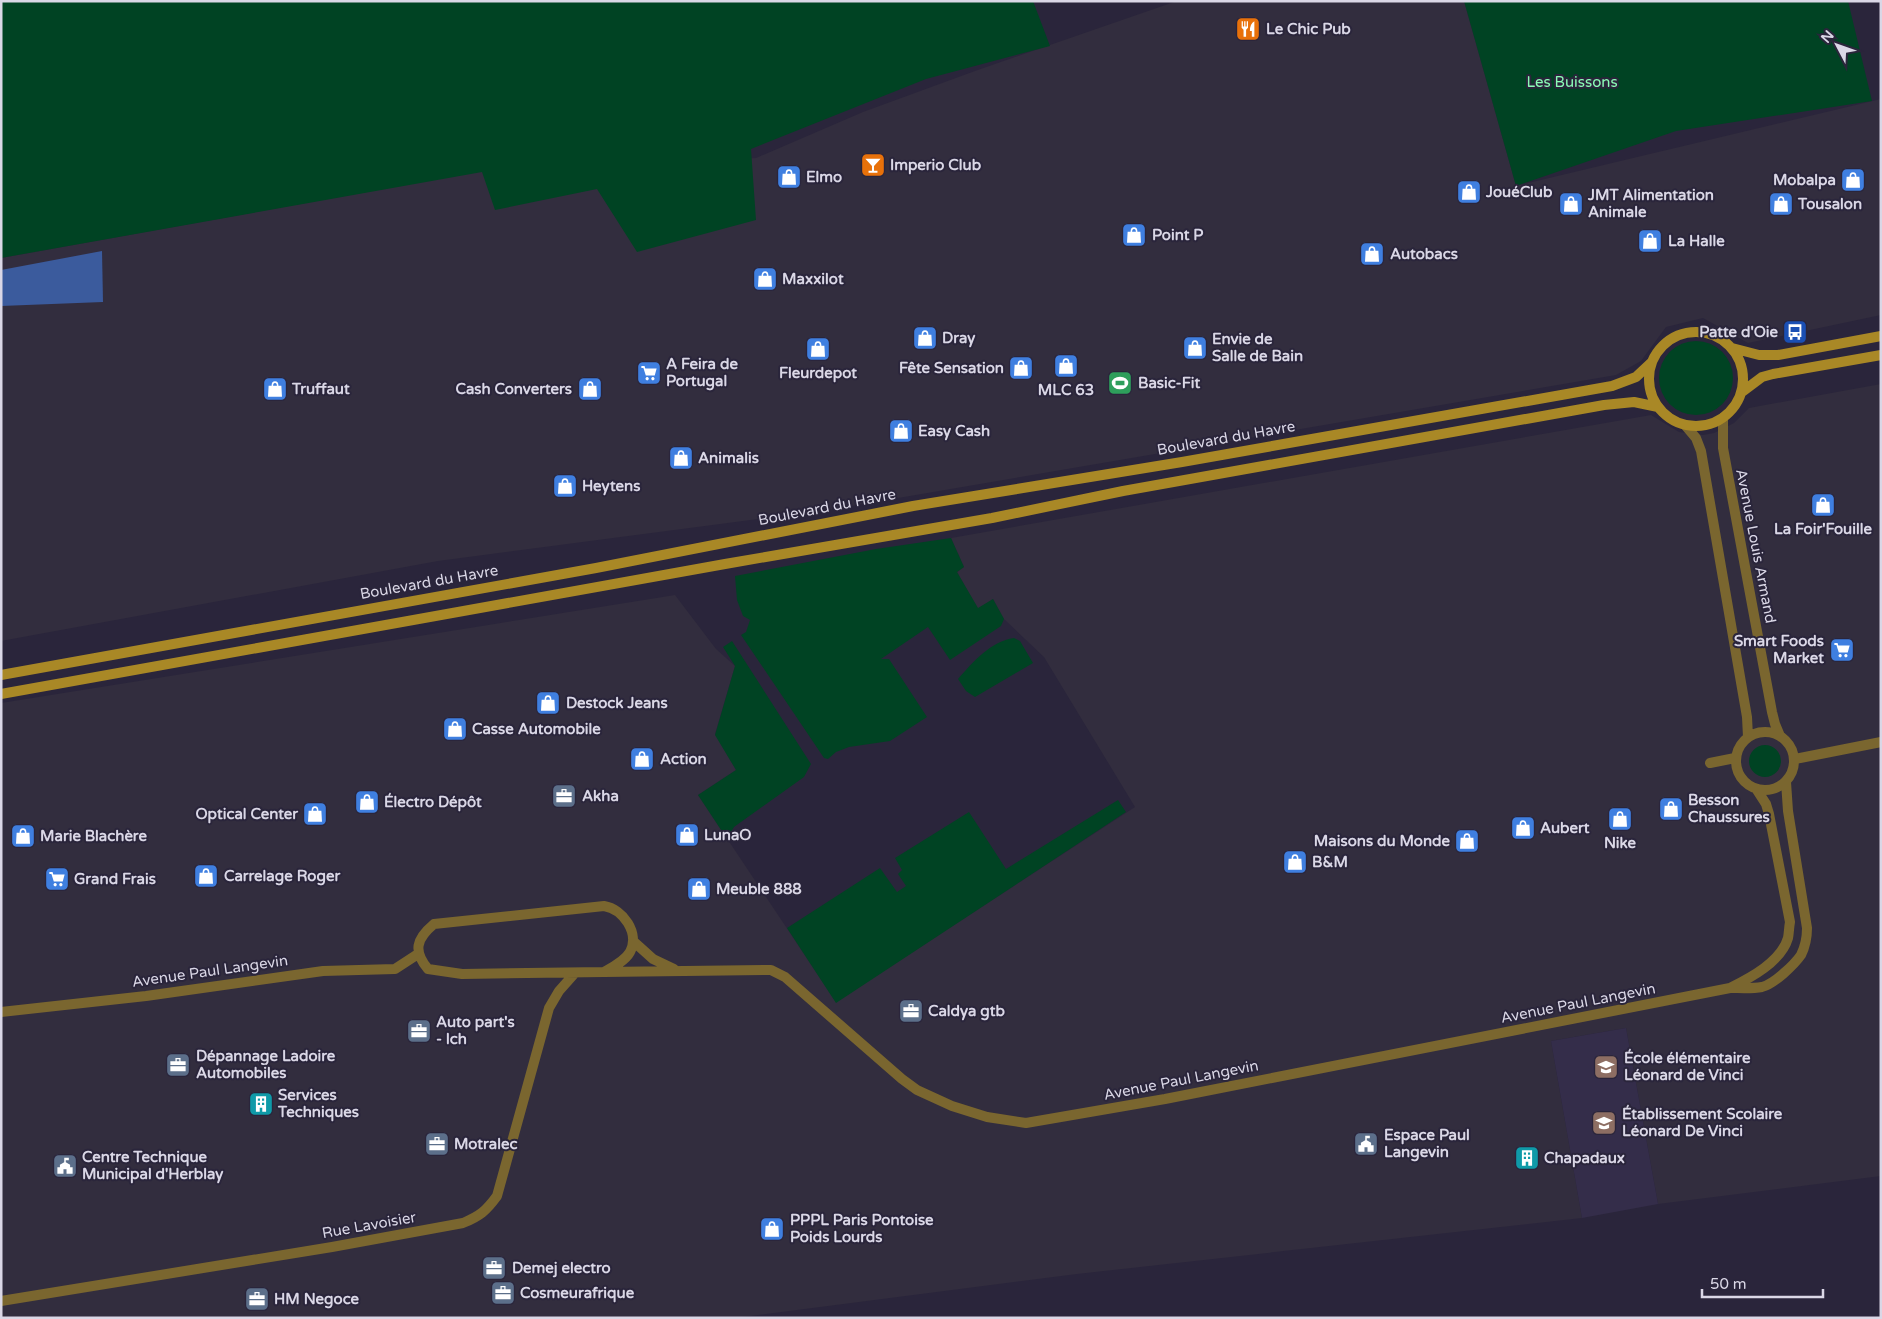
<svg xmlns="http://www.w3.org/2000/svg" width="1882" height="1319" viewBox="0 0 1882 1319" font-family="'Varela Round',sans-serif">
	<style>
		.commercial { fill: #322d3e }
		.built { fill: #342d4a }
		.green { fill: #004323 }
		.water { fill: #3b5b9d }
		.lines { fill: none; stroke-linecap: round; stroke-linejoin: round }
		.minor { stroke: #7a662f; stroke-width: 10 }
		.secondary { stroke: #a98826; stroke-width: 10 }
		.labels { text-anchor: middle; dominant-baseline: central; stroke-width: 4; stroke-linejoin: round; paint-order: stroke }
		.poi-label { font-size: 15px; font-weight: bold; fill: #dad7e6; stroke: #2a253b; text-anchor: start }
		.park-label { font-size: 15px; fill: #8bfcb6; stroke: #2a253b }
		.street-label { font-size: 15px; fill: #dad7e6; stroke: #2a253b }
	</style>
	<rect width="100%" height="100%" fill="#2a253b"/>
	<path class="commercial" d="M 1177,1 L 1464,1 L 1516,186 L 1881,99 L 1881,315 L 1748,343 L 1703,318 L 1666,327 L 1641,361 L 1616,375 L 828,510 L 438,561 L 1,641 L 1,258 L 482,171 L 756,158 L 863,112 L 975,71 Z
		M 1881,384 L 1881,1176 L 1658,1204 L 1626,1028 L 1551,1041 L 1582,1218 L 1077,1274 L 735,1318 L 1,1318 L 1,703 L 675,595 L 716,649 L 735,666 L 715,734 L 736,770 L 698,795 L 836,1002 L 1135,807 L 1044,657 L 1004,619 L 993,599 L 978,609 L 957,572 L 964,567 L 951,538 L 1651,415 L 1679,432 L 1703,435 L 1714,433 L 1734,423 L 1749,408 Z"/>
	<path class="built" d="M 1626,1028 L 1658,1204 L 1582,1218 L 1551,1041 Z"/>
	<path class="green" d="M 1,1 L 1033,1 L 1050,46 L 926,79 L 751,149 L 756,220 L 637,252 L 597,189 L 495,210 L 482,172 L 1,258 Z
		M 1464,1 L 1848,1 L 1872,101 L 1676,131 L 1516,186 Z
		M1659 378a37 37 0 1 1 74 0a37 37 0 1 1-74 0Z
		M 951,538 L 964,567 L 957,572 L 978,608 L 993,599 L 1004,619 L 1001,626 L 950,660 L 928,627 L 881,659 L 889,659 L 927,717 L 890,741 L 849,747 L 836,752 L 828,759 L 824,758 L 741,635 L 746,632 L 750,620 L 743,616 L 737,600 L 735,576 L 876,549 Z
		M 1014,638 L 1020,641 L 1033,663 L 975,697 L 966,691 L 958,679 C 973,662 991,641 1014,638 Z
		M 732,641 L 811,764 L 804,777 L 734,827 L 727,839 L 698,795 L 736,770 L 715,735 L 735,666 L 723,647 Z
		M1749 761a16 16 0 1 1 32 0a16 16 0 1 1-32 0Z
		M 1118,800 L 1126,812 L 836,1003 L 787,928 L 880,868 L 897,892 L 906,886 L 898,874 L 902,870 L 895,858 L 969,812 L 1006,869 Z"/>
	<path class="water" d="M 102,251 L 103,302 L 1,306 L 1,270 Z"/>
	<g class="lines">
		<path class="minor" d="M 1723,418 L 1723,448 L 1772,712 L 1775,724 L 1780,736
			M 1685,425 L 1696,438 L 1701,451 L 1747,717 L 1748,737
			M1736 761a29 29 0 1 1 58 0a29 29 0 1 1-58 0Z
			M 1795,759 L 1881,742
			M 1710,763 L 1735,758
			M 1757,790 L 1766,804 L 1769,814 L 1790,922 C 1789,927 1789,933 1788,938 C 1781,962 1750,978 1730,988 C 1740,988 1752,989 1762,987 C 1774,984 1794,965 1801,955 C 1805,947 1807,937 1807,928 L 1788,811 L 1786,782
			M 604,906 C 623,909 640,933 630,952 C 625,961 613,967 604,972 L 462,974 L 428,969 C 413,951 416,939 434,924 Z
			M 633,941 L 653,959 L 674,969
			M 604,972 L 771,970 L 785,977 L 902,1079 L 917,1090 L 952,1106 L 987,1117 L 1026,1123 L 1165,1099 L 1730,988
			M 1,1012 L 146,996 L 323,971 L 395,969 L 418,954
			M 1,1301 L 332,1247 L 463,1223 C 480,1216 486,1211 497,1196 L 549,1008 L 559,991 L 575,973"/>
		<path class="secondary" d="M1649 379a47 47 0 1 1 94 0a47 47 0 1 1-94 0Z
			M 1732,348 L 1759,355 L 1778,355 L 1881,336
			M 1742,392 L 1762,377 L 1773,374 L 1881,355
			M 1,675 L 596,568 L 913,506 L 1182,462 L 1612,386 L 1636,377 L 1652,362
			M 1,694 L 725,564 L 992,518 L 1123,491 L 1604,405 L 1634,402 L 1658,407"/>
	</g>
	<defs>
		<symbol id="restaurant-square" viewBox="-11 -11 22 22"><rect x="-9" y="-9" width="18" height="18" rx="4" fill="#e8710a" stroke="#2a253b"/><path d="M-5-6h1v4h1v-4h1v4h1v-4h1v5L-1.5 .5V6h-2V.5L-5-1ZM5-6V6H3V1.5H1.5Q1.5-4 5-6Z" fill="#fff"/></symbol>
		<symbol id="bar-square" viewBox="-11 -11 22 22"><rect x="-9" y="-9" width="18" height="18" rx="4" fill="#e8710a" stroke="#2a253b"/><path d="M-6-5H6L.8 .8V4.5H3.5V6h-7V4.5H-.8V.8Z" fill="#fff"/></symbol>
		<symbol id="shop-square" viewBox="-11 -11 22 22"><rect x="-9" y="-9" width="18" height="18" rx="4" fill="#3f7fe0" stroke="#2a253b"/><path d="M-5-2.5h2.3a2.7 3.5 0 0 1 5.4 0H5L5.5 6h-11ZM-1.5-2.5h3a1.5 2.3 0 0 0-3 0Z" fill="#fff"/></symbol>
		<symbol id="bus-square" viewBox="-11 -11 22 22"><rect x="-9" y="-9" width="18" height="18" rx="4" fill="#1a4fb4" stroke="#2a253b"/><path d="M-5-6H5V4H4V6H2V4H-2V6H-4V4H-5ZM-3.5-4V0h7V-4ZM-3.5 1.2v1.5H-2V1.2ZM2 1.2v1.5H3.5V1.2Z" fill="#fff"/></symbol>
		<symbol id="supermarket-square" viewBox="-11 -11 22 22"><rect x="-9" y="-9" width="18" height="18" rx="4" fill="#3f7fe0" stroke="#2a253b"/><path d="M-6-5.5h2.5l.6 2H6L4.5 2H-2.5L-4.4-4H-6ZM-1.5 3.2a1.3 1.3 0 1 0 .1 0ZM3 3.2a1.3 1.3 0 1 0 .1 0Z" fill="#fff"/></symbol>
		<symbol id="stadium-square" viewBox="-11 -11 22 22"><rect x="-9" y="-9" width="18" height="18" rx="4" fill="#2e9e5b" stroke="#2a253b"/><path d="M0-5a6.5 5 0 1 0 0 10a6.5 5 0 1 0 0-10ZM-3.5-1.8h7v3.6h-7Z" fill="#fff"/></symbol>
		<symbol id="office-square" viewBox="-11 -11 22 22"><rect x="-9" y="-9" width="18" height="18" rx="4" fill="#5c6f8a" stroke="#2a253b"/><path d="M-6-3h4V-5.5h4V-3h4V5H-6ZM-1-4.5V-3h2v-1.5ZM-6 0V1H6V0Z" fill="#fff"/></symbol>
		<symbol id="school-square" viewBox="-11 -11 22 22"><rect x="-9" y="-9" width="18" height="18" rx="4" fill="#8d6e63" stroke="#2a253b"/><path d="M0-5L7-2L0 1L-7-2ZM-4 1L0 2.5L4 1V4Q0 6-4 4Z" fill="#fff"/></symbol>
		<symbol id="building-square" viewBox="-11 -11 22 22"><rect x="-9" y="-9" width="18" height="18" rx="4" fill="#0f9aa8" stroke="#2a253b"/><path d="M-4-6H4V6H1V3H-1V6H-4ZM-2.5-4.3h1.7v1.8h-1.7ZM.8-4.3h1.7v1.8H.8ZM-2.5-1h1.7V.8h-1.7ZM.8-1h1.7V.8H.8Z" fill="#fff"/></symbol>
		<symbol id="civic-square" viewBox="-11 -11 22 22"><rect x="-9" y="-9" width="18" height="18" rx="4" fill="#5c6f8a" stroke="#2a253b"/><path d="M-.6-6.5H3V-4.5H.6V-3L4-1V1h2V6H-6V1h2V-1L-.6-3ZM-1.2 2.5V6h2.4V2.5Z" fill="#fff"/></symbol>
	</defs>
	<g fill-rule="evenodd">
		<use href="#restaurant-square" x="1234" y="15" width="28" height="28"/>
		<use href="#bar-square" x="859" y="151" width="28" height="28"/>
		<use href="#shop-square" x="775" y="163" width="28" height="28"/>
		<use href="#shop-square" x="1839" y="166" width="28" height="28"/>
		<use href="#shop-square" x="1455" y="178" width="28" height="28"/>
		<use href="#shop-square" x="1557" y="190" width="28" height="28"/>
		<use href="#shop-square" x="1767" y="190" width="28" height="28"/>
		<use href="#shop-square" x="1120" y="221" width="28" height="28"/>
		<use href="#shop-square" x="1636" y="227" width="28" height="28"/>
		<use href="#shop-square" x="1358" y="240" width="28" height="28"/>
		<use href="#shop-square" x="751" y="265" width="28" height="28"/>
		<use href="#bus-square" x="1781" y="318" width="28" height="28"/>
		<use href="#shop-square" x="911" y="324" width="28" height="28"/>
		<use href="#shop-square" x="1181" y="334" width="28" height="28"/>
		<use href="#shop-square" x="804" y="335" width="28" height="28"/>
		<use href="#shop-square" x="1052" y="352" width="28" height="28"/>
		<use href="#shop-square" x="1007" y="354" width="28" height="28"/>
		<use href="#supermarket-square" x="635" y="359" width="28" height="28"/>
		<use href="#stadium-square" x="1106" y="369" width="28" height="28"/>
		<use href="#shop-square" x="261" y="375" width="28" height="28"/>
		<use href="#shop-square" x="576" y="375" width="28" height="28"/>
		<use href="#shop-square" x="887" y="417" width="28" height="28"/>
		<use href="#shop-square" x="667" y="444" width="28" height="28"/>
		<use href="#shop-square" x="551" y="472" width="28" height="28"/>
		<use href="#shop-square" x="1809" y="491" width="28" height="28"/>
		<use href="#supermarket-square" x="1828" y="636" width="28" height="28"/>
		<use href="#shop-square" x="534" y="689" width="28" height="28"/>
		<use href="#shop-square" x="441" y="715" width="28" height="28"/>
		<use href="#shop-square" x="628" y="745" width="28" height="28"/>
		<use href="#office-square" x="550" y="782" width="28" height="28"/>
		<use href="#shop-square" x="353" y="788" width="28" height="28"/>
		<use href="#shop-square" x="1657" y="795" width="28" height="28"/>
		<use href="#shop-square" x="301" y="800" width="28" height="28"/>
		<use href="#shop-square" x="1606" y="805" width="28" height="28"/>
		<use href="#shop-square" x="1509" y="814" width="28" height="28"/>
		<use href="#shop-square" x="673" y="821" width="28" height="28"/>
		<use href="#shop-square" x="9" y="822" width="28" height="28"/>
		<use href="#shop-square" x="1453" y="827" width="28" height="28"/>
		<use href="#shop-square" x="1281" y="848" width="28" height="28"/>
		<use href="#shop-square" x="192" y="862" width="28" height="28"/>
		<use href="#supermarket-square" x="43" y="865" width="28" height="28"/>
		<use href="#shop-square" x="685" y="875" width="28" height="28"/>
		<use href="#office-square" x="897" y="997" width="28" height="28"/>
		<use href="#office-square" x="405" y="1017" width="28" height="28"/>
		<use href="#office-square" x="164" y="1051" width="28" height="28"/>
		<use href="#school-square" x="1592" y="1053" width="28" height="28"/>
		<use href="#building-square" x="247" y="1090" width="28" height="28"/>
		<use href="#school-square" x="1590" y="1109" width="28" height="28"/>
		<use href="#office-square" x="423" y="1130" width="28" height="28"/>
		<use href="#civic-square" x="1352" y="1130" width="28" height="28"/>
		<use href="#building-square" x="1513" y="1144" width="28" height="28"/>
		<use href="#civic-square" x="51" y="1152" width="28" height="28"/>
		<use href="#shop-square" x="758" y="1215" width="28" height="28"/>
		<use href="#office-square" x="480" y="1254" width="28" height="28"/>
		<use href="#office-square" x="489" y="1279" width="28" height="28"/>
		<use href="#office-square" x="243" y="1285" width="28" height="28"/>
	</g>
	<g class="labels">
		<g class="poi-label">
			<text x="1266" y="29">Le Chic Pub</text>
			<text x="890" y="165">Imperio Club</text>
			<text x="806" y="177">Elmo</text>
			<text x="1836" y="180" text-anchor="end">Mobalpa</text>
			<text x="1486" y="192">JouéClub</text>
			<text x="1588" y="195">JMT Alimentation<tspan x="1588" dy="17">Animale</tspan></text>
			<text x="1798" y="204">Tousalon</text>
			<text x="1152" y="235">Point P</text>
			<text x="1668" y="241">La Halle</text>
			<text x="1390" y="254">Autobacs</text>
			<text x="782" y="279">Maxxilot</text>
			<text x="1778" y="332" text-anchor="end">Patte d'Oie</text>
			<text x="942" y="338">Dray</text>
			<text x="1212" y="339">Envie de<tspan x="1212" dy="17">Salle de Bain</tspan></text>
			<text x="666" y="364">A Feira de<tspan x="666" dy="17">Portugal</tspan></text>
			<text x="1004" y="368" text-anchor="end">Fête Sensation</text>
			<text x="818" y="373" text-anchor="middle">Fleurdepot</text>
			<text x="1138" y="383">Basic-Fit</text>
			<text x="292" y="389">Truffaut</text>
			<text x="572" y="389" text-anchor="end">Cash Converters</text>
			<text x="1066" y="390" text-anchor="middle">MLC 63</text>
			<text x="918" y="431">Easy Cash</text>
			<text x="698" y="458">Animalis</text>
			<text x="582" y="486">Heytens</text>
			<text x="1823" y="529" text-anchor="middle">La Foir'Fouille</text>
			<text x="1824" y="641" text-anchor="end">Smart Foods<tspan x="1824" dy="17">Market</tspan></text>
			<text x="566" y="703">Destock Jeans</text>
			<text x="472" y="729">Casse Automobile</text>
			<text x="660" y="759">Action</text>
			<text x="582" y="796">Akha</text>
			<text x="1688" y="800">Besson<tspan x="1688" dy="17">Chaussures</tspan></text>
			<text x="384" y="802">Électro Dépôt</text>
			<text x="298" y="814" text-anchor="end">Optical Center</text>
			<text x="1540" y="828">Aubert</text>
			<text x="704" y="835">LunaO</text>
			<text x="40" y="836">Marie Blachère</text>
			<text x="1450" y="841" text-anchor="end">Maisons du Monde</text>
			<text x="1620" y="843" text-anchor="middle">Nike</text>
			<text x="1312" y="862">B&amp;M</text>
			<text x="224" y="876">Carrelage Roger</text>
			<text x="74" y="879">Grand Frais</text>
			<text x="716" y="889">Meuble 888</text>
			<text x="928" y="1011">Caldya gtb</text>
			<text x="436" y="1022">Auto part's<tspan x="436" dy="17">- lch</tspan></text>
			<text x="196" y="1056">Dépannage Ladoire<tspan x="196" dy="17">Automobiles</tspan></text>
			<text x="1624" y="1058">École élémentaire<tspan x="1624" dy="17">Léonard de Vinci</tspan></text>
			<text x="278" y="1095">Services<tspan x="278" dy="17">Techniques</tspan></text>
			<text x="1622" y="1114">Établissement Scolaire<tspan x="1622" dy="17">Léonard De Vinci</tspan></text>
			<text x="1384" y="1135">Espace Paul<tspan x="1384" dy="17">Langevin</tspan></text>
			<text x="454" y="1144">Motralec</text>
			<text x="82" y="1157">Centre Technique<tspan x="82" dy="17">Municipal d'Herblay</tspan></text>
			<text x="1544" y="1158">Chapadaux</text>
			<text x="790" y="1220">PPPL Paris Pontoise<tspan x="790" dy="17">Poids Lourds</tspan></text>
			<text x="512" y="1268">Demej electro</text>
			<text x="520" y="1293">Cosmeurafrique</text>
			<text x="274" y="1299">HM Negoce</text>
		</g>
		<g class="park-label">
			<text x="1572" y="82">Les Buissons</text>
		</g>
		<g class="street-label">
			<text transform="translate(1226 438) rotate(-10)">Boulevard du Havre</text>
			<text transform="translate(827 507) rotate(-11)">Boulevard du Havre</text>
			<text transform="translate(1756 546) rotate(79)">Avenue Louis Armand</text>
			<text transform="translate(429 582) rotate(-10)">Boulevard du Havre</text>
			<text transform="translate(210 971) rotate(-8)">Avenue Paul Langevin</text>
			<text transform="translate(1578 1003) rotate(-11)">Avenue Paul Langevin</text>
			<text transform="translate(1181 1080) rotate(-11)">Avenue Paul Langevin</text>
			<text transform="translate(369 1225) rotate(-10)">Rue Lavoisier</text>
		</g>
	</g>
	<rect width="1882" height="1319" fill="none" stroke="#dad7e6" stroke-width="5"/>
	<g transform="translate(1837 45) rotate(311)" stroke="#2a253b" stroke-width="4" paint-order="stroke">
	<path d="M0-4L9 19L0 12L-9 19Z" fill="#dad7e6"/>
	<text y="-8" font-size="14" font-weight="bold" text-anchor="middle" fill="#dad7e6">N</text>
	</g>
	<path d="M1702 1289v8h121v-8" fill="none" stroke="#dad7e6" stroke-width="2.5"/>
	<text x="1710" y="1289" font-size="15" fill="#dad7e6" stroke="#2a253b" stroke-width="4" paint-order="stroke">50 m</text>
</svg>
